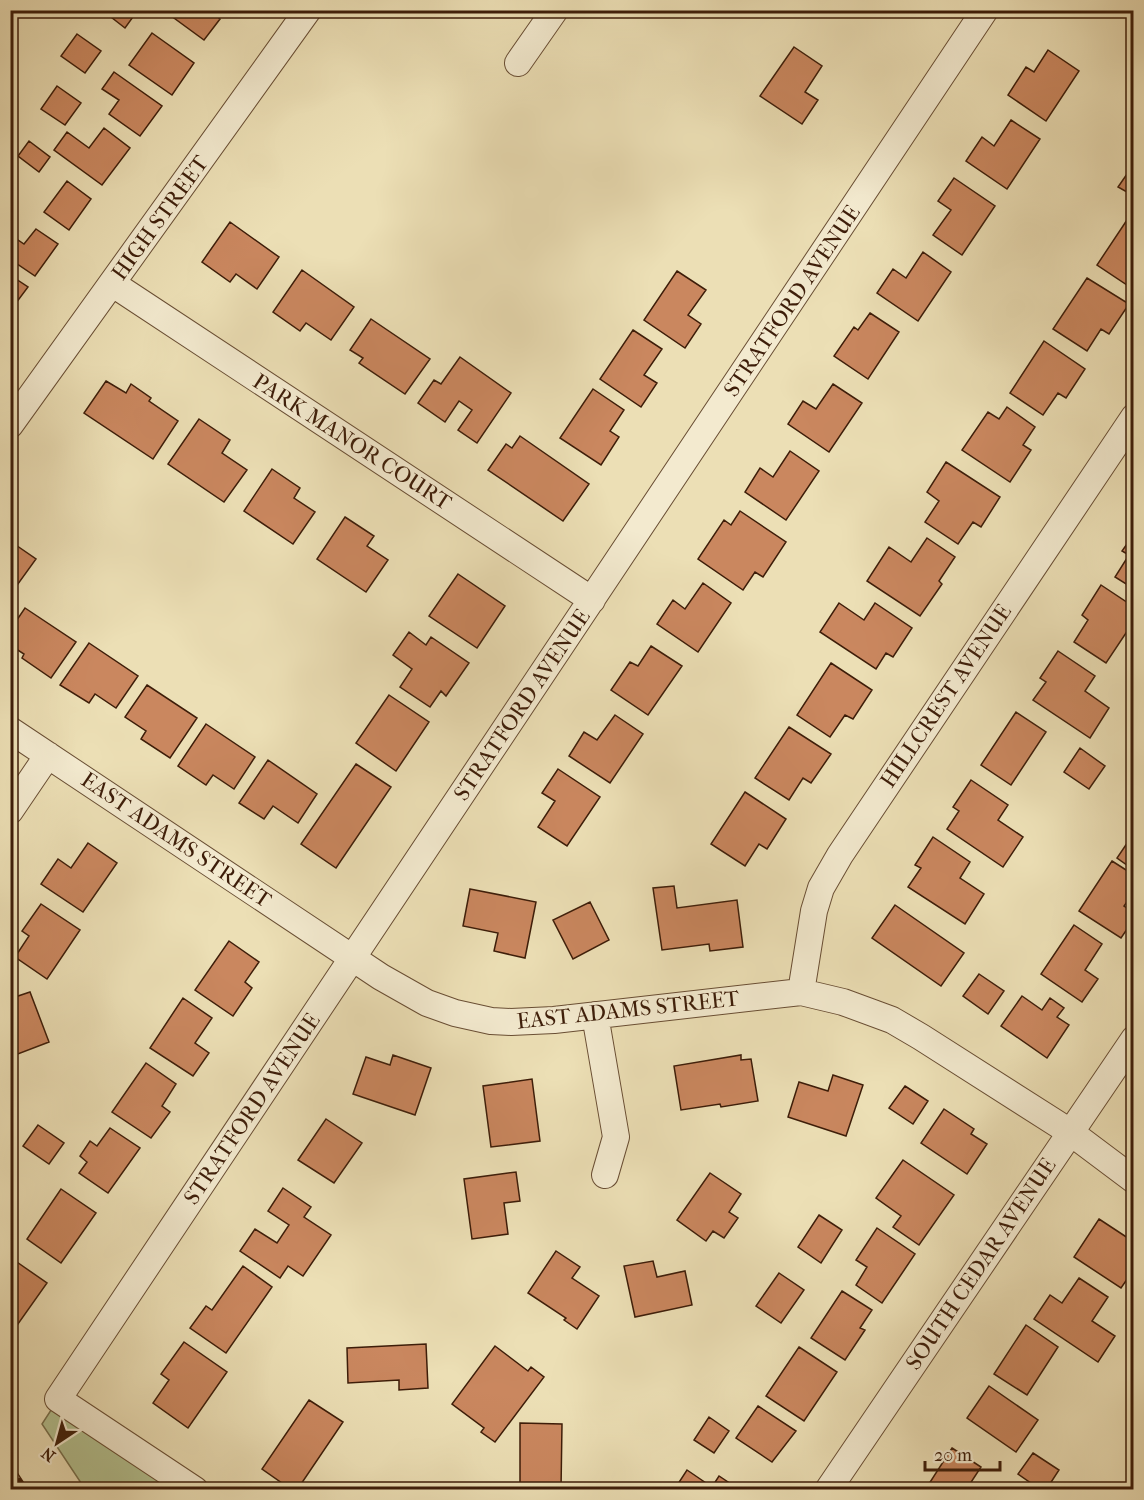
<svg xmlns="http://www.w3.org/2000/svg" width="1144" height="1500" viewBox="0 0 1144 1500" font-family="'IM FELL French Canon',serif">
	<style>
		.green { fill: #b4c291; stroke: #78704d; stroke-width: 1.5 }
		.building { fill: #ca875f; stroke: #3d1d09; stroke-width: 1.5 }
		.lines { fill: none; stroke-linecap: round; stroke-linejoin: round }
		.minor-casing { stroke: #694e34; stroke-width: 28 }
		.minor { stroke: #f3eacf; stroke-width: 26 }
		.rail-casing { stroke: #3d1d09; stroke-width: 7 }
		.rail { stroke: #f3eacf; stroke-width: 4.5; stroke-dasharray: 14; stroke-linecap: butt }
		.labels { text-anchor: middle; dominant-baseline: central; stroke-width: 4.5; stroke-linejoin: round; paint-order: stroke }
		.street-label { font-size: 22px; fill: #3d1d09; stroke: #f3eacf }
	</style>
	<rect width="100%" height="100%" fill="#ecdfb5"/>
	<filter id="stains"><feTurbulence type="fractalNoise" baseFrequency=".00333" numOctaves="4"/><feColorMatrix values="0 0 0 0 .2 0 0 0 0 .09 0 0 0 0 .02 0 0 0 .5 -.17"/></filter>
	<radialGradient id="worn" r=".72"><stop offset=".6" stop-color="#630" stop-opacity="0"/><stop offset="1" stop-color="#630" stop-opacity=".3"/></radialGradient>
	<path class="green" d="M 53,1407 L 176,1489 L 85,1489 L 42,1424 Z"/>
	<path class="building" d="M 102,10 L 138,10 L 125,28 Z
		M 163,10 L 209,10 L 220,19 L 204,40 Z
		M 152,33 L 194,63 L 172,95 L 129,65 Z
		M 77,34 L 101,51 L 85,73 L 61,56 Z
		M 794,47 L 822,66 L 805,92 L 818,100 L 802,124 L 760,96 Z
		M 1048,50 L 1079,71 L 1046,121 L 1008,95 L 1026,67 L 1034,72 Z
		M 114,72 L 162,106 L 140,136 L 109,114 L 119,100 L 102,89 Z
		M 57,86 L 81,103 L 65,125 L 41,109 Z
		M 1011,120 L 1040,139 L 1007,189 L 966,161 L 982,137 L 994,146 Z
		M 104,128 L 130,148 L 102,185 L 54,150 L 67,132 L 89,148 Z
		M 29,141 L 50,157 L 39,172 L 18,156 Z
		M 1134,164 L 1134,196 L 1118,187 Z
		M 954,178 L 995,206 L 962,255 L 933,235 L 951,210 L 938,201 Z
		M 67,181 L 91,199 L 69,230 L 44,212 Z
		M 1131,214 L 1134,215 L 1134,282 L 1130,287 L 1097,265 Z
		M 230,222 L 279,257 L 257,289 L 236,274 L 230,282 L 202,262 Z
		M 36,229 L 58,244 L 35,276 L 10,259 L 10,238 L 12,236 L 24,244 Z
		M 923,252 L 951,272 L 918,321 L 877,293 L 893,269 L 906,278 Z
		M 302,270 L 354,307 L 331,340 L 306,323 L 300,331 L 273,312 Z
		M 677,271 L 706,290 L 688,315 L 701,324 L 685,348 L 644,320 Z
		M 10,275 L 28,287 L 10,311 Z
		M 1087,278 L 1129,304 L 1109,334 L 1101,329 L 1087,351 L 1053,329 Z
		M 870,313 L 899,332 L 868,379 L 834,356 L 854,327 L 858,330 Z
		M 371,319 L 430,359 L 405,394 L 359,363 L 363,358 L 350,350 Z
		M 633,330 L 662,349 L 644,375 L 657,383 L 641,407 L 600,379 Z
		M 1044,341 L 1085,369 L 1066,398 L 1058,393 L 1043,415 L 1010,393 Z
		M 460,357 L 511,393 L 477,443 L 458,430 L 472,410 L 459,401 L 445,422 L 418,403 L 434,380 L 441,384 Z
		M 106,381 L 126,393 L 131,384 L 151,398 L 149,401 L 178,421 L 153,459 L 84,413 Z
		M 833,384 L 862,403 L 829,452 L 788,424 L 803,401 L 816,409 Z
		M 593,389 L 624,410 L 610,431 L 619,437 L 601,465 L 560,438 Z
		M 1007,407 L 1035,427 L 1023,445 L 1031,450 L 1010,482 L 962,450 L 988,412 L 999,419 Z
		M 199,419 L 230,440 L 222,453 L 247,470 L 224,502 L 168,464 Z
		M 520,436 L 589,484 L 563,521 L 488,470 L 506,444 L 512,448 Z
		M 790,451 L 819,471 L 786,520 L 745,492 L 760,468 L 773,477 Z
		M 946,462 L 1000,497 L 981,527 L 973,522 L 958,544 L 925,522 L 939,501 L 927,492 Z
		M 272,469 L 300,488 L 294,498 L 315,512 L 293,544 L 244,511 Z
		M 740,511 L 786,542 L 763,577 L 755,572 L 743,590 L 698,559 L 724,520 L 731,525 Z
		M 345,517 L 374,536 L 367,546 L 388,560 L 366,592 L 317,559 Z
		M 1134,534 L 1134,589 L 1115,577 L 1129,555 L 1122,551 Z
		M 927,538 L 955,557 L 939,581 L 942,584 L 920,616 L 867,581 L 889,547 L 911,562 Z
		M 10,541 L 36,559 L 10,595 Z
		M 458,574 L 505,606 L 477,648 L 429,616 Z
		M 703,583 L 731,603 L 698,652 L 657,624 L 673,600 L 685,609 Z
		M 1101,585 L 1134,607 L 1134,621 L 1106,663 L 1074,642 L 1088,620 L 1082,615 Z
		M 839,603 L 864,620 L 875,603 L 912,628 L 893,657 L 886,653 L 876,669 L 820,632 Z
		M 25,608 L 76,642 L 51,678 L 22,658 L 24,654 L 10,645 L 10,630 Z
		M 409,632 L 426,645 L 431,637 L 469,663 L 446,696 L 441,691 L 430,707 L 400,687 L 412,669 L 393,655 Z
		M 89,643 L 138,676 L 116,708 L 95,694 L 89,703 L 60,685 Z
		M 651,646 L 682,666 L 648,715 L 611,690 L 630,662 L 638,666 Z
		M 1058,651 L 1095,676 L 1085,691 L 1109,708 L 1090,738 L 1033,700 L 1046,682 L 1040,678 Z
		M 831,663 L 872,690 L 853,719 L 845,715 L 830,737 L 797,715 Z
		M 147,685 L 197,718 L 170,758 L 141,739 L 146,731 L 125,717 Z
		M 389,695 L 429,722 L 396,771 L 356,743 Z
		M 1016,712 L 1046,732 L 1011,785 L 981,765 Z
		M 615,715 L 643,734 L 610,783 L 569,756 L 584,732 L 597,740 Z
		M 206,724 L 255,757 L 234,789 L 213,775 L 206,785 L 178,766 Z
		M 789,727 L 831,754 L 811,783 L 803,778 L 789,800 L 755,778 Z
		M 1080,748 L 1105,766 L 1089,789 L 1064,772 Z
		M 268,760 L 317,794 L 298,823 L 273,806 L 264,819 L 239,803 Z
		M 356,764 L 391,787 L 336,868 L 301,844 Z
		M 558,769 L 600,797 L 567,846 L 538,827 L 555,801 L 542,793 Z
		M 971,780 L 1008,805 L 998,820 L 1023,837 L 1003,867 L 947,829 L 959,811 L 953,807 Z
		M 745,792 L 786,819 L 767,849 L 759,844 L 745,866 L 711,844 Z
		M 1134,833 L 1134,870 L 1117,858 Z
		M 933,837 L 970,862 L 960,878 L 984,894 L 965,924 L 908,887 L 921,868 L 915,865 Z
		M 88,843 L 117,863 L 83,912 L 41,884 L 58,859 L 71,868 Z
		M 1112,861 L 1134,875 L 1134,892 L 1124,906 L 1134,913 L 1134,919 L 1121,938 L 1079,911 Z
		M 674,886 L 677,908 L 737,900 L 743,947 L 710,951 L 709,944 L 662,950 L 653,888 Z
		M 470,889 L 536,902 L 525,958 L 494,951 L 498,933 L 463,926 Z
		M 590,902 L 609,940 L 573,959 L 553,920 Z
		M 41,904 L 80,930 L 47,979 L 15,957 L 29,936 L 22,931 Z
		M 895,905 L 964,953 L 941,986 L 872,938 Z
		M 1074,925 L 1102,944 L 1085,970 L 1098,979 L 1082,1002 L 1041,974 Z
		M 229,941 L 259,962 L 245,982 L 252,988 L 233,1016 L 195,990 Z
		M 979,974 L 1004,991 L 988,1014 L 963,996 Z
		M 10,990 L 15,997 L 30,992 L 49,1042 L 10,1057 Z
		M 1022,996 L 1042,1010 L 1050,998 L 1064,1008 L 1057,1017 L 1069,1025 L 1047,1058 L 1001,1026 Z
		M 183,998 L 212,1018 L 195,1043 L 209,1053 L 193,1076 L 150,1048 Z
		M 393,1055 L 431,1068 L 415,1115 L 353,1094 L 366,1057 L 390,1065 Z
		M 741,1055 L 741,1060 L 751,1059 L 758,1101 L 721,1107 L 720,1104 L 681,1110 L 674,1066 Z
		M 146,1063 L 176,1084 L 162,1106 L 170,1112 L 151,1138 L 112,1112 Z
		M 833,1075 L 863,1085 L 846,1136 L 788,1117 L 799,1082 L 828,1091 Z
		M 532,1079 L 540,1141 L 491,1147 L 483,1086 Z
		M 905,1086 L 928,1101 L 913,1124 L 889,1108 Z
		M 944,1109 L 974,1129 L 971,1134 L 987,1144 L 967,1174 L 921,1143 Z
		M 326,1119 L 362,1143 L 334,1183 L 298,1160 Z
		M 38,1125 L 64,1143 L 49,1164 L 23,1146 Z
		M 110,1128 L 140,1148 L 108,1193 L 79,1173 L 87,1162 L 80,1156 L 90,1141 L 97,1146 Z
		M 903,1160 L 954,1195 L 919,1245 L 893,1227 L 901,1216 L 876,1198 Z
		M 516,1172 L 520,1201 L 504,1203 L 508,1234 L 472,1239 L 464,1179 Z
		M 710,1173 L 741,1194 L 729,1212 L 738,1218 L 724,1238 L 713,1231 L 706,1241 L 677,1220 Z
		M 283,1188 L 311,1207 L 304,1217 L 331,1235 L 303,1276 L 288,1266 L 280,1278 L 240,1251 L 255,1229 L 277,1243 L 289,1225 L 268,1211 Z
		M 61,1189 L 96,1213 L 61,1263 L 27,1239 Z
		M 819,1215 L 842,1230 L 821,1263 L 798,1247 Z
		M 1099,1219 L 1134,1242 L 1134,1277 L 1130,1275 L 1121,1288 L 1074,1257 Z
		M 877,1228 L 915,1254 L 882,1303 L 856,1285 L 867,1267 L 856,1260 Z
		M 556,1251 L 580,1267 L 572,1278 L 599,1296 L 577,1329 L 564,1320 L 566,1318 L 528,1293 Z
		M 14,1260 L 47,1283 L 13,1331 L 10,1329 L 10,1265 Z
		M 653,1261 L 657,1277 L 685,1271 L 692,1305 L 635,1317 L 624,1266 Z
		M 243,1266 L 272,1287 L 226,1353 L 190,1328 L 206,1306 L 212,1310 Z
		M 779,1273 L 804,1290 L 781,1323 L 756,1306 Z
		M 1079,1278 L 1108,1297 L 1092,1321 L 1115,1336 L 1098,1362 L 1034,1319 L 1050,1295 L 1062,1303 Z
		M 842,1291 L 872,1310 L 860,1328 L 865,1330 L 845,1360 L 811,1338 Z
		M 1026,1325 L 1058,1347 L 1027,1395 L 994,1374 Z
		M 184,1342 L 227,1372 L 188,1428 L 153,1403 L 169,1380 L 161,1374 Z
		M 426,1344 L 428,1388 L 399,1390 L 399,1380 L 348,1383 L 347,1348 Z
		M 495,1346 L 528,1371 L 531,1367 L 544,1377 L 495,1442 L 481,1432 L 484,1428 L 452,1404 Z
		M 799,1347 L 837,1372 L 804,1421 L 766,1396 Z
		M 989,1386 L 1038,1420 L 1016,1452 L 967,1418 Z
		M 309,1400 L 343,1422 L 297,1490 L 292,1490 L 262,1469 Z
		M 758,1406 L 796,1431 L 772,1462 L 736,1438 Z
		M 709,1417 L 729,1431 L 714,1453 L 694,1440 Z
		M 520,1423 L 562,1424 L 561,1490 L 520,1490 Z
		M 952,1448 L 981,1467 L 966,1490 L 925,1490 Z
		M 1033,1453 L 1059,1470 L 1046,1490 L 1041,1490 L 1018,1474 Z
		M 687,1470 L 712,1487 L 719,1476 L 740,1490 L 674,1490 Z"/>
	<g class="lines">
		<defs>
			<path id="minor" d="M 518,63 L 555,10
				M 113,284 L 592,600
				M 10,425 L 308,10
				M 10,730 L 381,977 L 427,1003 L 455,1013 L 491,1021 L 511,1022 L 554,1020 L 801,992 L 843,1002 L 892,1020 L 921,1037 L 1070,1132 L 1134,1180
				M 10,811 L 48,755
				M 801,992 L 814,911 L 821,888 L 840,855 L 1134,417
				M 595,1015 L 616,1137 L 605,1175
				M 195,1490 L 58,1399 L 985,10
				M 828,1490 L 1134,1039"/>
		</defs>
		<use href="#minor" class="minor-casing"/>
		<use href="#minor" class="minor"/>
		<defs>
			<path id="rail" d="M 10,1467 L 25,1490"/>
		</defs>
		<use href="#rail" class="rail-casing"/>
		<use href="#rail" class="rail"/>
	</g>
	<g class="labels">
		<g class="street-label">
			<text transform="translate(160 218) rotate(-54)">HIGH STREET</text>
			<text transform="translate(792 301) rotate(-56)">STRATFORD AVENUE</text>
			<text transform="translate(352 442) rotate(33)">PARK MANOR COURT</text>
			<text transform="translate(946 696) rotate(-56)">HILLCREST AVENUE</text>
			<text transform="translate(522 705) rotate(-56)">STRATFORD AVENUE</text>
			<text transform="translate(176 840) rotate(34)">EAST ADAMS STREET</text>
			<text transform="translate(628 1010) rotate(-6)">EAST ADAMS STREET</text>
			<text transform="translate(252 1109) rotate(-56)">STRATFORD AVENUE</text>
			<text transform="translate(981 1264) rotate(-56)">SOUTH CEDAR AVENUE</text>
		</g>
	</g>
	<rect width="1144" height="1500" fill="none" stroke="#ecdfb5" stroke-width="36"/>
	<rect x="12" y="12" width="1120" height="1476" fill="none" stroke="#3d1d09" stroke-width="3"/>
	<rect x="18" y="18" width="1108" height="1464" fill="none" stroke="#3d1d09" stroke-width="1.5"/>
	<g transform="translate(57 1443) rotate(216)" stroke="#f3eacf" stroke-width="4.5" paint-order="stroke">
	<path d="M0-4.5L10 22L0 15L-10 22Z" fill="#3d1d09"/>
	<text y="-9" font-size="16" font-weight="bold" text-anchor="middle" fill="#3d1d09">N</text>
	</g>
	<path d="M925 1461v9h75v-9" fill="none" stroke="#3d1d09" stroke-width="3"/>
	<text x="934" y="1461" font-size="18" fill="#3d1d09" stroke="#f3eacf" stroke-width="4.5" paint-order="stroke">20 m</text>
	<rect width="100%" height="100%" filter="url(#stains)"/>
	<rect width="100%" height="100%" fill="url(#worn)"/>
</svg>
